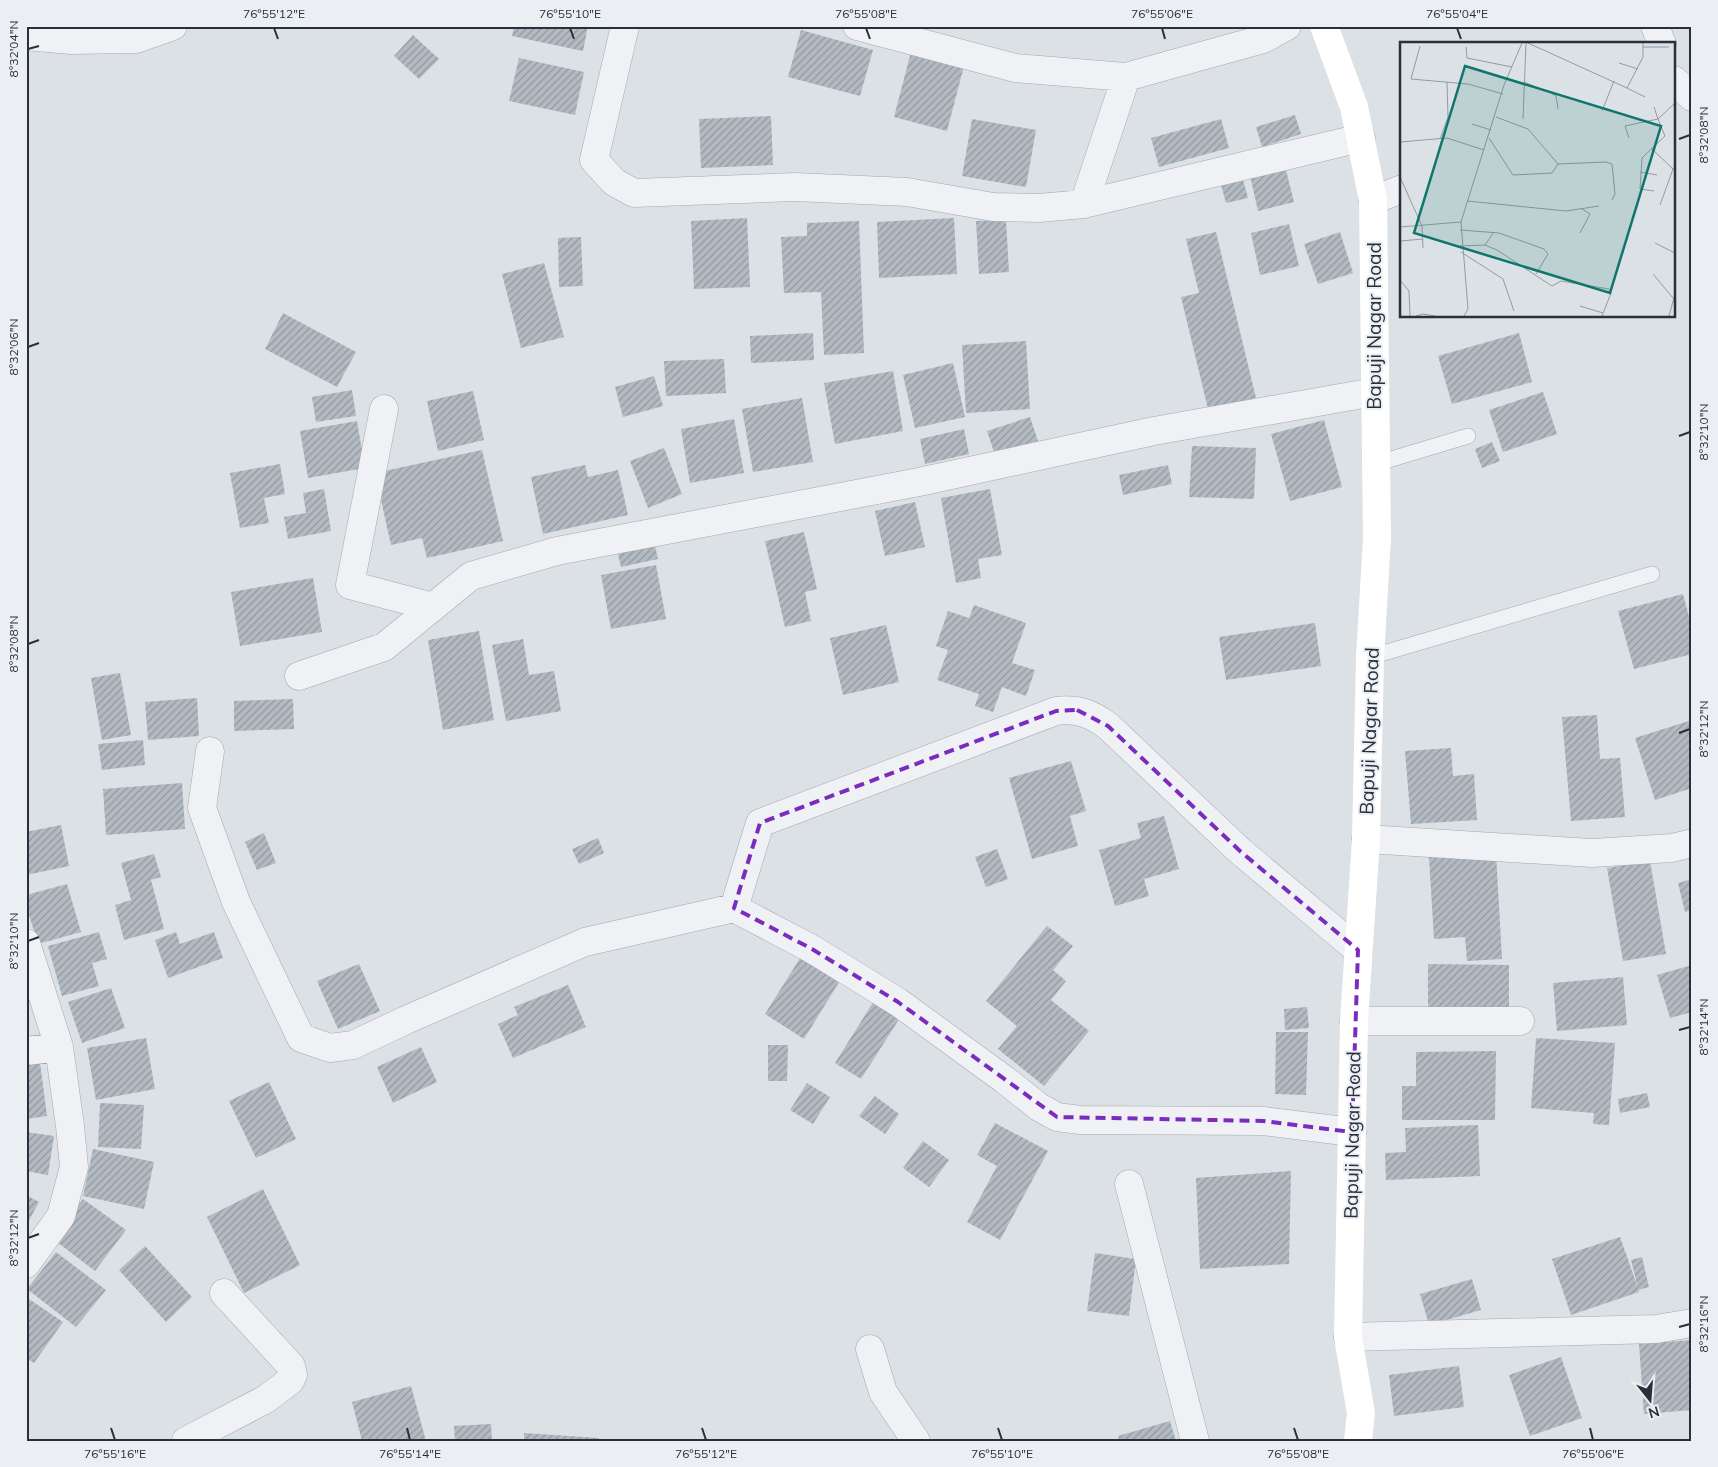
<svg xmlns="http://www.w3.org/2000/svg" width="1718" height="1467" viewBox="0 0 1718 1467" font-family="Mulish,sans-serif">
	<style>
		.building { fill: url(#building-hatch) }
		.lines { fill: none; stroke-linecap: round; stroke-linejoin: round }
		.lane-casing { stroke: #a2a8af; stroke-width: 16 }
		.street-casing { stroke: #a2a8af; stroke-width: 29 }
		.lane { stroke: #eff1f4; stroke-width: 15 }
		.street { stroke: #eff1f4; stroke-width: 28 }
		.secondary { stroke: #fff; stroke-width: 28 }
		.marked { fill: none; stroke: #7b2cbf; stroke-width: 4; stroke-dasharray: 10 6; stroke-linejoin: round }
		.ticks { fill: none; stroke: #27303b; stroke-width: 2 }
		.labels { text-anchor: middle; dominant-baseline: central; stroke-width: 4; stroke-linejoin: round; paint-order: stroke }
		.street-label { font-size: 19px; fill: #27303b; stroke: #ebeff4 }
		.inset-road { fill: none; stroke: #949aa2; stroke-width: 1 }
		.view { fill: #0f766e; fill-opacity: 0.15; stroke: #0f766e; stroke-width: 2.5 }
		.inset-edge { fill: none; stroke: #27303b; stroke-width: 2.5 }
		.neatline { fill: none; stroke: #27303b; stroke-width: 2 }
		.ticks-label { font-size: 12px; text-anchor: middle; fill: #27303b }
	</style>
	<defs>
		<pattern id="building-hatch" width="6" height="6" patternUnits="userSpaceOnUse" patternTransform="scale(1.25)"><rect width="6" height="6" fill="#b4bac2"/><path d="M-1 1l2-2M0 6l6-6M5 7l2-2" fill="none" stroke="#92989f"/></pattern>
	</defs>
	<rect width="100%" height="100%" fill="#dce1e6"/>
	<path class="building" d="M 514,26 L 588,26 L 583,51 L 512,36 Z
		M 801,30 L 873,50 L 860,96 L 788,77 Z
		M 413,35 L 439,59 L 419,79 L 394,56 Z
		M 912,48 L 965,62 L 947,131 L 894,117 Z
		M 519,58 L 584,72 L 575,115 L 509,101 Z
		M 1295,115 L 1301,134 L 1262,147 L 1256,127 Z
		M 771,116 L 773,165 L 701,168 L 699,119 Z
		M 972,119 L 1036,130 L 1026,187 L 962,176 Z
		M 1221,119 L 1229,148 L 1159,167 L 1151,138 Z
		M 1284,162 L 1294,202 L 1258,211 L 1249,171 Z
		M 1243,180 L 1248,198 L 1226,203 L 1221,185 Z
		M 747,218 L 750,287 L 694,289 L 691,221 Z
		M 954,218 L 957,274 L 879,278 L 877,222 Z
		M 1006,220 L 1009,272 L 979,274 L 976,221 Z
		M 859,221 L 864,353 L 824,355 L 821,292 L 784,293 L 781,237 L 807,236 L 807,223 Z
		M 1289,224 L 1299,266 L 1260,275 L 1251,233 Z
		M 1216,232 L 1256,398 L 1208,409 L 1181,297 L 1199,293 L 1186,239 Z
		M 1340,232 L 1353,273 L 1318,284 L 1304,244 Z
		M 581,237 L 583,286 L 559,287 L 558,238 Z
		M 544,263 L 564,337 L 521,348 L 502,274 Z
		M 283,313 L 356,352 L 337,387 L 265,349 Z
		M 813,333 L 814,360 L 751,363 L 750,336 Z
		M 1519,333 L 1532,382 L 1452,404 L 1438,356 Z
		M 1026,341 L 1030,409 L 966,413 L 962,345 Z
		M 724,359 L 726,393 L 666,396 L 664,361 Z
		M 953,363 L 965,417 L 915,428 L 903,375 Z
		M 893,371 L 903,431 L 835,444 L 824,383 Z
		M 654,376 L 663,406 L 623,417 L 615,387 Z
		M 352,390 L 356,416 L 316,422 L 312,397 Z
		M 473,391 L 484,440 L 438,451 L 427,401 Z
		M 1543,392 L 1557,434 L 1503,452 L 1489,410 Z
		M 802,398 L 813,462 L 753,472 L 742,409 Z
		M 1030,417 L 1038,441 L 995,455 L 987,431 Z
		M 734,419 L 744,473 L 690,483 L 681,429 Z
		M 1324,420 L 1342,487 L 1290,501 L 1271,434 Z
		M 357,421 L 365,468 L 308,478 L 300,431 Z
		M 964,429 L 969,454 L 925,464 L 920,439 Z
		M 1492,442 L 1500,461 L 1482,468 L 1475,449 Z
		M 1192,446 L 1256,448 L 1254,499 L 1189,497 Z
		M 664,448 L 682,494 L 648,508 L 630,461 Z
		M 482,450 L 503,541 L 427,558 L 422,538 L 391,545 L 375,473 Z
		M 280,464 L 285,494 L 264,498 L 269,523 L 240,528 L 230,473 Z
		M 585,465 L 588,477 L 618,470 L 628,515 L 543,534 L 531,477 Z
		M 1168,465 L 1172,484 L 1123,495 L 1119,475 Z
		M 324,489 L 331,531 L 288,539 L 284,517 L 306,513 L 303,493 Z
		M 990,489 L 1002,555 L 978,559 L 981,578 L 956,583 L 941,498 Z
		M 915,502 L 925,547 L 885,556 L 875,511 Z
		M 804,532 L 817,589 L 805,592 L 811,621 L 785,627 L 765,541 Z
		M 654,541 L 658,559 L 621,567 L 617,550 Z
		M 656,565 L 666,619 L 611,629 L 601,575 Z
		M 313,578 L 322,632 L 240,646 L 231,592 Z
		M 1683,594 L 1692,628 L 1692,654 L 1634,669 L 1618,611 Z
		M 974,605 L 1026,623 L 1012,663 L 1035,670 L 1026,696 L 1002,687 L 993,712 L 975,706 L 979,694 L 937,680 L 948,650 L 936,646 L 948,611 L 969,618 Z
		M 1315,623 L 1321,666 L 1226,680 L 1219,637 Z
		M 886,625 L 899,682 L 843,695 L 830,638 Z
		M 479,631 L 494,720 L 443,730 L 428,640 Z
		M 523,639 L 529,675 L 554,671 L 561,711 L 506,721 L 492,645 Z
		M 120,673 L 131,735 L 102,740 L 91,678 Z
		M 197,698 L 199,736 L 148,740 L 145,702 Z
		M 293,699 L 294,729 L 234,731 L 234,701 Z
		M 1597,715 L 1600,759 L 1620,758 L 1625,817 L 1571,821 L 1562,717 Z
		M 1692,720 L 1692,788 L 1655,800 L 1635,738 Z
		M 143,740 L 145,765 L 102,770 L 98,744 Z
		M 1451,748 L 1453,776 L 1474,774 L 1477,820 L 1411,824 L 1405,751 Z
		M 1071,761 L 1086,811 L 1070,816 L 1078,846 L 1032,859 L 1009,778 Z
		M 182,783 L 185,829 L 106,835 L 103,789 Z
		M 1164,816 L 1179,869 L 1144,879 L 1149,896 L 1115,906 L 1099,850 L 1141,838 L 1137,823 Z
		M 61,825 L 69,866 L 26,875 L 26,832 Z
		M 264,833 L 276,863 L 257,870 L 245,842 Z
		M 598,838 L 604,853 L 579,864 L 572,849 Z
		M 997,849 L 1008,879 L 986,887 L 975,857 Z
		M 1496,853 L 1502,959 L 1467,961 L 1465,937 L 1434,939 L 1429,857 Z
		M 154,854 L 161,877 L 151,880 L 164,929 L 124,940 L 115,905 L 131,900 L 121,863 Z
		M 1650,861 L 1666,954 L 1623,961 L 1607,868 Z
		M 1692,879 L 1692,910 L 1685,912 L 1678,883 Z
		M 67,884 L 81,932 L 38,944 L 26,905 L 26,895 Z
		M 1047,926 L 1073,946 L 1053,970 L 1066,981 L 1051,1000 L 1089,1031 L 1044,1086 L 998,1049 L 1017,1026 L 986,1001 Z
		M 99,932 L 107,959 L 92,963 L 99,986 L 62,996 L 48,946 Z
		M 176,932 L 180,944 L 214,932 L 223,958 L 168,978 L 155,940 Z
		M 802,955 L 841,979 L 804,1039 L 765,1014 Z
		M 359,964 L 380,1011 L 338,1029 L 317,981 Z
		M 1428,964 L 1509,965 L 1509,1015 L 1428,1015 Z
		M 1692,965 L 1692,1012 L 1670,1018 L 1657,975 Z
		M 1623,977 L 1627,1025 L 1557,1031 L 1553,983 Z
		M 568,985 L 586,1027 L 513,1058 L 498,1024 L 518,1015 L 514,1007 Z
		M 111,988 L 125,1028 L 82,1043 L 68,1002 Z
		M 877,996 L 903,1013 L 861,1079 L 835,1063 Z
		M 1307,1007 L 1309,1028 L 1285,1030 L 1284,1009 Z
		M 1276,1032 L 1308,1032 L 1306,1095 L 1275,1094 Z
		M 146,1038 L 155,1089 L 96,1100 L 87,1048 Z
		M 1536,1038 L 1615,1043 L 1609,1125 L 1593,1124 L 1594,1113 L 1531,1108 Z
		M 768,1045 L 788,1045 L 787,1081 L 768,1081 Z
		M 421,1047 L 437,1082 L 393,1103 L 377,1067 Z
		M 1496,1051 L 1495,1120 L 1402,1120 L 1402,1086 L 1416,1086 L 1416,1052 Z
		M 39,1055 L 47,1116 L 26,1119 L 26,1057 Z
		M 269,1082 L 296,1139 L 256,1158 L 229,1101 Z
		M 807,1083 L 830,1097 L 813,1124 L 790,1110 Z
		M 1647,1093 L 1650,1107 L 1620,1113 L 1618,1099 Z
		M 875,1096 L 899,1114 L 885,1134 L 859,1116 Z
		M 100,1103 L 144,1105 L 141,1149 L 98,1147 Z
		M 995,1123 L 1048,1151 L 1000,1240 L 967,1222 L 997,1166 L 977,1155 Z
		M 1478,1125 L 1480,1176 L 1386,1180 L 1385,1153 L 1406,1152 L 1405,1128 Z
		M 26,1132 L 54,1136 L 48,1175 L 26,1171 Z
		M 923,1141 L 949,1160 L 929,1187 L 903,1168 Z
		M 93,1149 L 154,1162 L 144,1209 L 83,1196 Z
		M 1291,1171 L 1289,1264 L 1200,1269 L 1196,1178 Z
		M 263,1189 L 300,1265 L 244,1293 L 207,1217 Z
		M 26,1195 L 39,1202 L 26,1226 Z
		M 83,1199 L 126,1230 L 95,1271 L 53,1239 Z
		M 1620,1237 L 1638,1288 L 1631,1260 L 1642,1257 L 1649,1287 L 1638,1290 L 1639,1292 L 1571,1315 L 1552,1259 Z
		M 145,1246 L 192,1297 L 166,1322 L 119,1270 Z
		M 56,1252 L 106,1290 L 76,1327 L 27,1289 Z
		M 1095,1253 L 1136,1259 L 1129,1316 L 1087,1311 Z
		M 1472,1279 L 1481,1310 L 1429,1325 L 1420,1294 Z
		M 26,1297 L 63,1322 L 34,1363 L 26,1358 Z
		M 1692,1340 L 1692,1410 L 1644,1414 L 1639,1344 Z
		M 1561,1357 L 1582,1418 L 1530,1436 L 1509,1375 Z
		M 1459,1366 L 1464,1407 L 1394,1416 L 1389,1375 Z
		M 411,1386 L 426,1441 L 362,1441 L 352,1402 Z
		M 1170,1421 L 1176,1441 L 1119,1441 L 1118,1436 Z
		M 491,1424 L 492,1441 L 455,1441 L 454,1426 Z
		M 524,1433 L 599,1438 L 599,1441 L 524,1441 Z"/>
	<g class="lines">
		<defs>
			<path id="lane" d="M 1375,464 L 1468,436
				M 1370,657 L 1652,574"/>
			<path id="street" d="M 625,26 L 594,160 L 614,182 L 634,193 L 795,187 L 907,192 L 993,207 L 1039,208 L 1084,204 L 1361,138
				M 857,26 L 1015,68 L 1126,77 L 1263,39 L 1287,26
				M 1655,26 L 1662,44
				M 26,36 L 71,40 L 136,39 L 173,26
				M 1674,80 L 1692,97
				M 1373,200 L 1402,189
				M 1084,204 L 1126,77
				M 384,409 L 350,585 L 433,607
				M 299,676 L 384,647 L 471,576 L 557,551 L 919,482 L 1154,431 L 1374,392
				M 210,751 L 202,808 L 236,902 L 301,1038 L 330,1048 L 353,1045 L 406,1020 L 585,942 L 734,908 L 812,949 L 898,1002 L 1005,1080 L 1039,1107 L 1057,1117 L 1080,1120 L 1263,1121 L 1352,1132
				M 1366,839 L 1592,853 L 1672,848 L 1692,843
				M 734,908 L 760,823 L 1056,711 C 1077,708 1092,714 1108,726 L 1240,851 L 1358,950
				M 26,943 L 59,1047 L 70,1126 L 74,1167 L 61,1216 L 26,1264
				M 1354,1021 L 1520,1021
				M 26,1051 L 59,1047
				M 1129,1184 L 1195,1441
				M 1348,1337 L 1656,1329 L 1692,1323
				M 870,1349 L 883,1392 L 916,1441
				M 186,1441 L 266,1399 L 290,1381 L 293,1375 L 291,1366 L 224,1293"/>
		</defs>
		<use href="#lane" class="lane-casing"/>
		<use href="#street" class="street-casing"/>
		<use href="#lane" class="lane"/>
		<use href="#street" class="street"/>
		<path class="secondary" d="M 1324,26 L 1354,107 L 1373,200 L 1377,538 L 1370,657 L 1366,839 L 1354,1021 L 1348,1337 L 1361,1413 L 1358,1441"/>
	</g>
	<path class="marked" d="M 1077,710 L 1108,726 L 1240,851 L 1358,950 L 1352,1132 L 1263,1121 L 1057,1117 L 898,1002 L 812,949 L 734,908 L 760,823 L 1056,711 Z"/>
	<path class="ticks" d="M 274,28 L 278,39M 570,28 L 574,39M 866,28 L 870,39M 1162,28 L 1165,39M 1457,28 L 1461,39M 28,49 L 39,46M 1679,139 L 1690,135M 28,347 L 39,343M 1679,436 L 1690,432M 28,644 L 39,640M 1679,733 L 1690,729M 28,941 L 39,937M 1679,1030 L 1690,1027M 28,1238 L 39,1234M 1679,1327 L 1690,1324M 111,1428 L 115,1440M 407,1428 L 410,1440M 702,1428 L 706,1440M 998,1428 L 1002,1440M 1294,1428 L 1298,1440M 1590,1428 L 1593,1440"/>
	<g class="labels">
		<g class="street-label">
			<text transform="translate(1374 326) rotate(-90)">Bapuji Nagar Road</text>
			<text transform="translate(1369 731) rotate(-88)">Bapuji Nagar Road</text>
			<text transform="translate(1352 1135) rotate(-89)">Bapuji Nagar Road</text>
		</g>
	</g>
	<g transform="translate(1400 42)">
		<rect width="275" height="275" fill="#dce1e6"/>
		<path class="inset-road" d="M 128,1 L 227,46 L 243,15 L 243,1M 20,4 L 11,37 L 68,42 L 103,52M 66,5 L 67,16 L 112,25M 243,5 L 269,5M 219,21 L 238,27M 124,40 L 151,51 L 156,54 L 158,67M 227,46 L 245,55M 202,69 L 214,39M 96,75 L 128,87 L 158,122 L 206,120 L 212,122 L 215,152 L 212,158M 123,77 L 126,1M 72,82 L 91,88M 89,96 L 113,133 L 152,131 L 158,122M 229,96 L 225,84 L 258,77 L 254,65M 40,97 L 48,75 L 47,40M 0,100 L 47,96 L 84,108M 251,106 L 273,127 L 275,124M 240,130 L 257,133M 0,135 L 22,184 L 23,206M 254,149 L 240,147 L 242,116 L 265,94 L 258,77 L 275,61M 67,159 L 166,169 L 199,164M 260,163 L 273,127M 0,185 L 61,180M 60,188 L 99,191 L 144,207 L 148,212 L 136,232M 180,191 L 190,172 L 182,167M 0,199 L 23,197M 255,201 L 275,211M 85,203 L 94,190M 60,204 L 85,203 L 97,208 L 152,244 L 161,239 L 209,247 L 211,251 L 202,274M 61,210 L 103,237 L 114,269M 253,232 L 273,256M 0,238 L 9,249 L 10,274M 180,264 L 203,271M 16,274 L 23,272 L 35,274M 64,274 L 68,267 L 61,180 L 104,43 L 122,1M 269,274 L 275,252"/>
		<path class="view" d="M 65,24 L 261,84 L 210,251 L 14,191 Z"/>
		<rect width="275" height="275" class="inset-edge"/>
	</g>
	<rect width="1718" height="1467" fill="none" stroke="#ebeff4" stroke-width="55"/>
	<g transform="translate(1650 1400) rotate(163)" stroke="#ebeff4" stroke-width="4" paint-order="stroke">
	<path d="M0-4L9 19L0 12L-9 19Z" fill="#27303b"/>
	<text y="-8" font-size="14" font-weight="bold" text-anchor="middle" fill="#27303b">N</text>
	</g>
	<rect x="28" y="28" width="1662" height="1412" class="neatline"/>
	<g class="ticks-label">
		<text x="274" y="18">76°55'12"E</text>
		<text x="570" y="18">76°55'10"E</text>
		<text x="866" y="18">76°55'08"E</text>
		<text x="1162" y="18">76°55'06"E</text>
		<text x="1457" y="18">76°55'04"E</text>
		<text transform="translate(14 49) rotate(-90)" y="4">8°32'04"N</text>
		<text transform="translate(1704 135) rotate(-90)" y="4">8°32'08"N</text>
		<text transform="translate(14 347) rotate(-90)" y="4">8°32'06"N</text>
		<text transform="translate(1704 432) rotate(-90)" y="4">8°32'10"N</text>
		<text transform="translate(14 644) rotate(-90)" y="4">8°32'08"N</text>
		<text transform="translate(1704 729) rotate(-90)" y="4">8°32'12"N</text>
		<text transform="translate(14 941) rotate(-90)" y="4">8°32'10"N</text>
		<text transform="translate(1704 1027) rotate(-90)" y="4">8°32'14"N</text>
		<text transform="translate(14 1238) rotate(-90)" y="4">8°32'12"N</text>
		<text transform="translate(1704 1324) rotate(-90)" y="4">8°32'16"N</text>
		<text x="115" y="1458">76°55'16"E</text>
		<text x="410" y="1458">76°55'14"E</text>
		<text x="706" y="1458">76°55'12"E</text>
		<text x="1002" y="1458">76°55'10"E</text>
		<text x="1298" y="1458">76°55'08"E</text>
		<text x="1593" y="1458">76°55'06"E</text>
	</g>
</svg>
